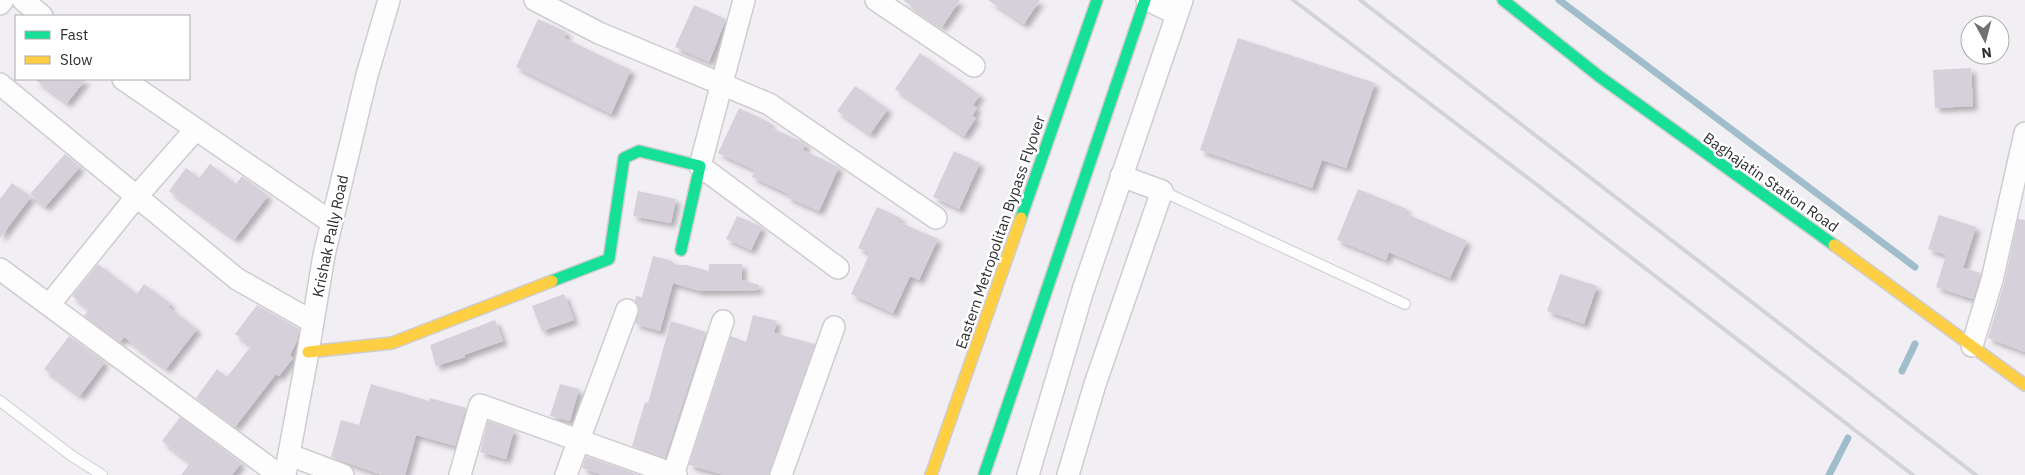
<svg xmlns="http://www.w3.org/2000/svg" width="2025" height="475" viewBox="0 0 2025 475" font-family="'IBM Plex Sans',sans-serif">
	<style>
		.lines { fill: none; stroke-linecap: round; stroke-linejoin: round }
		.stream { stroke: #9fbdcb; stroke-width: 7 }
		.building { fill: #d6d0da; filter: url(#shadow) }
		.lane-casing { stroke: #cfccd0; stroke-width: 12 }
		.street-casing { stroke: #cfccd0; stroke-width: 24 }
		.fast-casing { stroke: #cfccd0; stroke-width: 14 }
		.slow-casing { stroke: #cfccd0; stroke-width: 14 }
		.lane { stroke: #fdfdfd; stroke-width: 10 }
		.street { stroke: #fdfdfd; stroke-width: 21 }
		.fast { stroke: #16e098; stroke-width: 11 }
		.slow { stroke: #ffcf43; stroke-width: 11 }
		.rail { stroke: #d4d3d5; stroke-width: 4 }
		.labels { text-anchor: middle; dominant-baseline: central; stroke-width: 5; stroke-linejoin: round; paint-order: stroke }
		.street-label { font-size: 15px; fill: #2e2c30; stroke: #fff }
	</style>
	<defs>
		<filter id="shadow"><feDropShadow dx="4.5" dy="4.5" stdDeviation="2.5" flood-color="#0004"/></filter>
	</defs>
	<rect width="100%" height="100%" fill="#f2eff4"/>
	<g class="lines">
		<path class="stream" d="M 1559,0 L 1915,267
			M 1902,371 L 1915,344
			M 1829,475 L 1848,438"/>
	</g>
	<path class="building" d="M 903,0 L 960,0 L 942,27 Z
		M 988,0 L 1040,0 L 1024,24 Z
		M 694,5 L 726,19 L 709,62 L 675,47 Z
		M 538,19 L 567,32 L 564,38 L 631,70 L 611,114 L 516,67 Z
		M 1238,38 L 1375,83 L 1346,168 L 1322,160 L 1312,188 L 1200,150 Z
		M 920,53 L 980,95 L 973,105 L 977,108 L 972,116 L 976,118 L 964,136 L 895,89 Z
		M 1971,68 L 1973,106 L 1935,108 L 1933,70 Z
		M 34,79 L 86,79 L 67,103 Z
		M 855,86 L 888,109 L 870,134 L 837,111 Z
		M 739,108 L 771,123 L 769,127 L 803,142 L 806,144 L 803,150 L 839,167 L 819,211 L 787,197 L 789,194 L 752,177 L 755,170 L 718,153 Z
		M 954,151 L 980,163 L 959,209 L 933,197 Z
		M 65,154 L 80,167 L 45,207 L 30,194 Z
		M 210,164 L 236,184 L 242,176 L 268,196 L 235,239 L 169,191 L 186,168 L 199,178 Z
		M 12,183 L 31,197 L 0,238 L 0,199 Z
		M 1358,189 L 1407,209 L 1405,213 L 1467,241 L 1450,278 L 1389,252 L 1386,260 L 1337,240 Z
		M 638,191 L 676,199 L 671,223 L 633,216 Z
		M 877,207 L 901,218 L 899,222 L 938,239 L 919,280 L 910,276 L 893,313 L 851,294 L 870,253 L 858,248 Z
		M 1939,215 L 1976,227 L 1963,268 L 1981,273 L 1973,299 L 1936,287 L 1946,255 L 1928,249 Z
		M 737,216 L 762,227 L 751,250 L 726,239 Z
		M 2018,219 L 2025,220 L 2025,352 L 1988,338 L 2004,284 Z
		M 653,256 L 670,260 L 677,265 L 686,265 L 709,271 L 709,264 L 742,264 L 742,280 L 759,285 L 758,290 L 700,291 L 673,283 L 660,331 L 635,324 L 639,308 L 635,301 L 636,296 L 642,297 Z
		M 98,264 L 137,294 L 144,284 L 171,304 L 168,307 L 197,329 L 166,369 L 124,337 L 120,342 L 84,316 L 89,309 L 72,296 Z
		M 1560,274 L 1597,286 L 1584,324 L 1547,311 Z
		M 564,294 L 574,320 L 542,331 L 532,306 Z
		M 257,305 L 299,329 L 297,341 L 290,355 L 293,358 L 279,376 L 276,374 L 235,427 L 196,398 L 217,369 L 227,377 L 251,346 L 235,334 Z
		M 753,315 L 777,321 L 774,333 L 815,344 L 769,475 L 724,475 L 689,465 L 731,336 L 746,342 Z
		M 495,320 L 503,341 L 464,355 L 465,357 L 436,366 L 430,345 Z
		M 671,321 L 706,332 L 665,458 L 632,446 L 645,402 L 648,403 Z
		M 69,336 L 105,362 L 80,396 L 44,369 Z
		M 371,384 L 429,401 L 430,398 L 466,408 L 455,446 L 416,435 L 405,475 L 382,475 L 331,457 L 341,420 L 359,425 Z
		M 560,384 L 579,389 L 570,421 L 550,416 Z
		M 180,417 L 241,463 L 232,475 L 181,475 L 190,463 L 162,441 Z
		M 488,421 L 514,430 L 506,459 L 480,452 Z
		M 586,456 L 639,475 L 602,475 L 582,468 Z"/>
	<g class="lines">
		<defs>
			<path id="lane" d="M 1162,191 L 1405,304
				M 0,401 L 72,456 L 102,475"/>
			<path id="street" d="M 23,0 L 42,16
				M 535,0 L 599,33 L 769,104 L 936,218
				M 744,0 L 700,166 L 838,268
				M 876,0 L 974,66
				M 1147,0 L 1177,14
				M 0,4 L 3,0
				M 123,79 L 331,222
				M 0,84 L 237,279 L 313,322
				M 0,269 L 279,475
				M 49,305 L 137,196 L 196,129
				M 1972,346 L 1992,280 L 2025,133
				M 290,455 L 343,475
				M 285,475 L 308,352 L 324,255 L 367,75 L 389,0
				M 460,475 L 480,405 L 676,475
				M 566,475 L 627,310
				M 673,475 L 723,321
				M 781,475 L 834,327
				M 1028,475 L 1083,290 L 1182,0
				M 1068,475 L 1095,384 L 1162,191 L 1121,176"/>
			<path id="fast" d="M 1503,0 L 1600,77 L 1834,245
				M 1021,218 L 1097,0
				M 552,281 L 609,259 L 624,158 L 639,151 L 700,166 L 681,250
				M 984,475 L 1145,0"/>
			<path id="slow" d="M 1834,245 L 2025,385
				M 308,352 L 392,343 L 552,281
				M 931,475 L 1021,218"/>
		</defs>
		<use href="#lane" class="lane-casing"/>
		<use href="#street" class="street-casing"/>
		<use href="#fast" class="fast-casing"/>
		<use href="#slow" class="slow-casing"/>
		<use href="#lane" class="lane"/>
		<use href="#street" class="street"/>
		<use href="#fast" class="fast"/>
		<use href="#slow" class="slow"/>
		<path class="rail" d="M 1293,0 L 1532,181 L 1913,475
			M 1360,0 L 1976,475"/>
	</g>
	<g class="labels">
		<g class="street-label">
			<text transform="translate(1771 182) rotate(35)">Baghajatin Station Road</text>
			<text transform="translate(1000 232) rotate(-71)">Eastern Metropolitan Bypass Flyover</text>
			<text transform="translate(330 236) rotate(-78)">Krishak Pally Road</text>
		</g>
	</g>
	<rect x="15" y="15" width="175" height="65" fill="#ffffff" stroke="#ababac"/>
	<rect x="25" y="31" width="25" height="8" fill="#16e098" stroke="#ababac"/>
	<text x="60" y="40" font-size="15" fill="#2e2c30">Fast</text>
	<rect x="25" y="56" width="25" height="8" fill="#ffcf43" stroke="#ababac"/>
	<text x="60" y="65" font-size="15" fill="#2e2c30">Slow</text>
	<g transform="translate(1985 40) rotate(173)"><circle r="24" fill="#ffffff" stroke="#ababac"/>
	<path d="M0-4L9 19L0 12L-9 19Z" fill="#737075"/>
	<text y="-8" font-size="14" font-weight="bold" text-anchor="middle" fill="#2e2c30">N</text>
	</g>
</svg>
